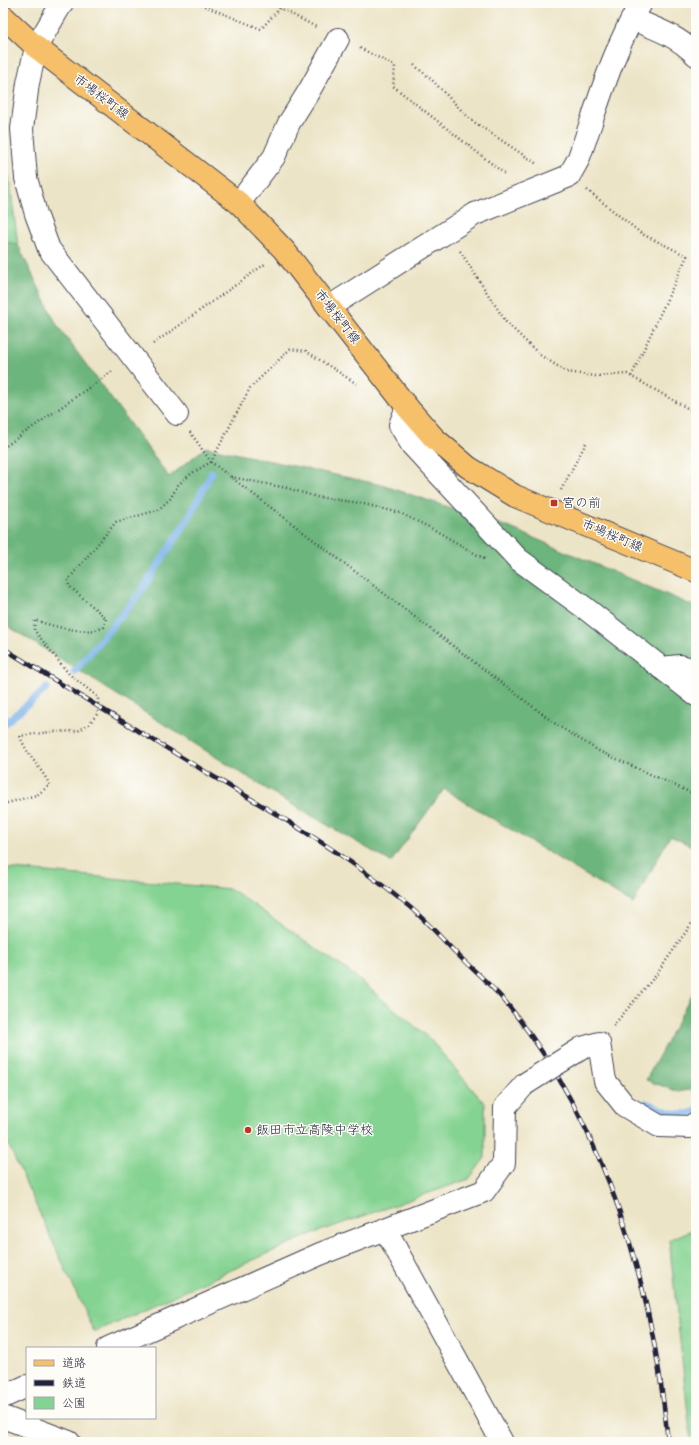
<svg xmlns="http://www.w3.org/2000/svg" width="699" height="1445" viewBox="0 0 699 1445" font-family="Kalam,'Klee One',sans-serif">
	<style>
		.green { fill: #85d392; stroke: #547a66 }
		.forest { fill: #6cb57c; stroke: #476c5c }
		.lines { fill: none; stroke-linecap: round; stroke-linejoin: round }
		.stream { stroke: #7bb3eb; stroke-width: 7 }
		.minor-casing { stroke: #403f50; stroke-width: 24 }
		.major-casing { stroke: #403f50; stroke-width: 24 }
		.path { stroke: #403f50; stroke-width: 2.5; stroke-dasharray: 1 3; stroke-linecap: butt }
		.minor { stroke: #fff; stroke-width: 22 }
		.major { stroke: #f6c06b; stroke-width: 22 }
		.rail-casing { stroke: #22223b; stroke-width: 4.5 }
		.rail { stroke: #fdfcf7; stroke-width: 3; stroke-dasharray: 9; stroke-linecap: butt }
		.minor-bridge-casing { stroke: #403f50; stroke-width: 24; stroke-linecap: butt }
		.minor-bridge { stroke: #fff; stroke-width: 22 }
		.poi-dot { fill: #c8321e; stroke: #fdfcf7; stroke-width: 1.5 }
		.labels { text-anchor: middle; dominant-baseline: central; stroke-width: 3; stroke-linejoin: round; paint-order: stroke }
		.street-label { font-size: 13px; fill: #22223b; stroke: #fdfcf7 }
		.poi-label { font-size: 13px; fill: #22223b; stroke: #fdfcf7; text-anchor: start }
	</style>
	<rect width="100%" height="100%" fill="#fdfcf7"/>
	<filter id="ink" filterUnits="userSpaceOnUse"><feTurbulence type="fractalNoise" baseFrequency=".025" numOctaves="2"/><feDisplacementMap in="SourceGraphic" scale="8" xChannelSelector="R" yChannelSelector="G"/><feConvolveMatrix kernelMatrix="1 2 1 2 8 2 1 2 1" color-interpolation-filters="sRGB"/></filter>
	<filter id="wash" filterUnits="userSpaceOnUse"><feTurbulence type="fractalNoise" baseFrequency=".012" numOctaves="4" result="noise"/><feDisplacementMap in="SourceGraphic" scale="16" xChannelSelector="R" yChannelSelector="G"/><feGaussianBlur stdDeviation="0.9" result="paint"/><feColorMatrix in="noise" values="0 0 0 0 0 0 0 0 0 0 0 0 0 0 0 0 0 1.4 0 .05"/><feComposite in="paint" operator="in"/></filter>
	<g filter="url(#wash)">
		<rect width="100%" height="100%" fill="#ece4c6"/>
		<path class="green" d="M 3,173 L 9,176 L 18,245 L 3,241 Z
			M 3,868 L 231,889 L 347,970 L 428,1037 L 485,1104 L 485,1158 L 469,1179 L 309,1235 L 94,1332 L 3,1133 Z
			M 696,1228 L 696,1442 L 691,1442 L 669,1240 Z"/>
		<path class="forest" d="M 3,241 L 18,245 L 57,325 L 169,477 L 206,447 L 382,485 L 508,527 L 696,607 L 696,848 L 670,836 L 633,904 L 444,789 L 391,862 L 281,798 L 3,623 Z
			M 696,987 L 696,1088 L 679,1092 L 646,1080 Z"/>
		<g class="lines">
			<path class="stream" d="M 74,672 L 140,593 L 188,519 L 212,472
				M 3,725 L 47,688
				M 646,1103 C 661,1109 680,1119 696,1111"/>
		</g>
	</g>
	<g filter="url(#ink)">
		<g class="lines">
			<defs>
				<path id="minor" d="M 62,3 L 36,47 L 28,83 L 22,129 L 26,178 L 36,214 L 49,249 L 177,414
					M 632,19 C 655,28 678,36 696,55
					M 239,203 L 274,157 L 289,123 L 309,91 L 338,39
					M 329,307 L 475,214 L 569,176 L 578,160 C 597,108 612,51 641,3
					M 407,407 L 400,425 L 412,445 L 518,559 L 585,608 L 696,695
					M 661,668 L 680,666 L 696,670
					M 582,1048 L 599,1043 L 605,1081 L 625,1106 L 659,1126 L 690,1127 L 696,1123
					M 385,1229 L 502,1442
					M 108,1348 L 320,1254 L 484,1191 L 504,1163 L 505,1107 L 525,1084
					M 3,1397 L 27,1386
					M 3,1417 L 69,1442"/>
				<path id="major" d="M 3,16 L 36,47 L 239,203 L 284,250 L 407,407 L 434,438 L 468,467 L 515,496 L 696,571"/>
			</defs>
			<use href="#minor" class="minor-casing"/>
			<use href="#major" class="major-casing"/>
			<path class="path" d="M 197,3 L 261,29 L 280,8
				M 280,3 L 280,8 L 318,28
				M 360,48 L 395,66 L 393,86 L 506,175
				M 414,65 L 432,80 L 471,120 L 537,164
				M 587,190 L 642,234 L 687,256 L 631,377
				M 460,251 L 506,322 L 540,355 L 567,372 L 595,376 L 627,374 L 696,413
				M 153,344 L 265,264
				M 190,432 L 211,462 L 557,725 L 599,751 L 696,795
				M 3,448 L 114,370
				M 231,477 L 287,488 L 317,497 L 360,503 L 400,513 L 433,529 L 486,560
				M 561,490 L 586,443
				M 3,804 L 37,795 L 50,785 C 41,768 26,754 20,736 L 50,732 L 78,731 L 89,724 L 98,713 L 98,697 L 69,674 L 34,630 L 35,620 C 51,626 88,636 104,627 L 106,618 L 69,586 L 68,580 L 116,522 L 158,510 L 170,499 L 178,485 L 192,473 L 211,462 L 250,388 L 290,349 L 306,351 L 357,384
				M 613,1026 L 657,974 L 696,917"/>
			<use href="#minor" class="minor"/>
			<use href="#major" class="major"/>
			<defs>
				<path id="rail" d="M 3,648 C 73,692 144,734 214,777 C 280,816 347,855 406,904 C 425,919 441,938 457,954 C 474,971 493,986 508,1005 C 607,1128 653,1286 668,1442"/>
			</defs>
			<use href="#rail" class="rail-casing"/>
			<use href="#rail" class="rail"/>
			<defs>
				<path id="minor-bridge" d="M 525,1084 L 582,1048"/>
			</defs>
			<use href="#minor-bridge" class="minor-bridge-casing"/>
			<use href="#minor-bridge" class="minor-bridge"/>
		</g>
	</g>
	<g class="poi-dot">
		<rect x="550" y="499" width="8" height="8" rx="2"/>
		<circle cx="248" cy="1130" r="4"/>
	</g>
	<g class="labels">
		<g class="street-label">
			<text transform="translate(101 97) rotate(37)">市場桜町線</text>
			<text transform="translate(337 317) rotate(52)">市場桜町線</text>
			<text transform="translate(612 536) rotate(23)">市場桜町線</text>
		</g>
		<g class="poi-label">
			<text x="562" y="503">宮の前</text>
			<text x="256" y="1130">飯田市立高陵中学校</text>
		</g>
	</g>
	<rect width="699" height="1445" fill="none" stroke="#fdfcf7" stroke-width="16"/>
	<rect x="26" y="1347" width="130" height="72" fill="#fdfcf7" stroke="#a5a5ac"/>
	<rect x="34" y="1360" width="20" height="6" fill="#f6c06b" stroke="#a5a5ac"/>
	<text x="62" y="1367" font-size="12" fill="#22223b">道路</text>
	<rect x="34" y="1380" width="20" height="6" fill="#22223b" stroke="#a5a5ac"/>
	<text x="62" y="1387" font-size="12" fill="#22223b">鉄道</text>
	<rect x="34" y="1397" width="20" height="12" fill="#85d392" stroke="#a5a5ac"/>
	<text x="62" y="1407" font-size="12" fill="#22223b">公園</text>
</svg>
